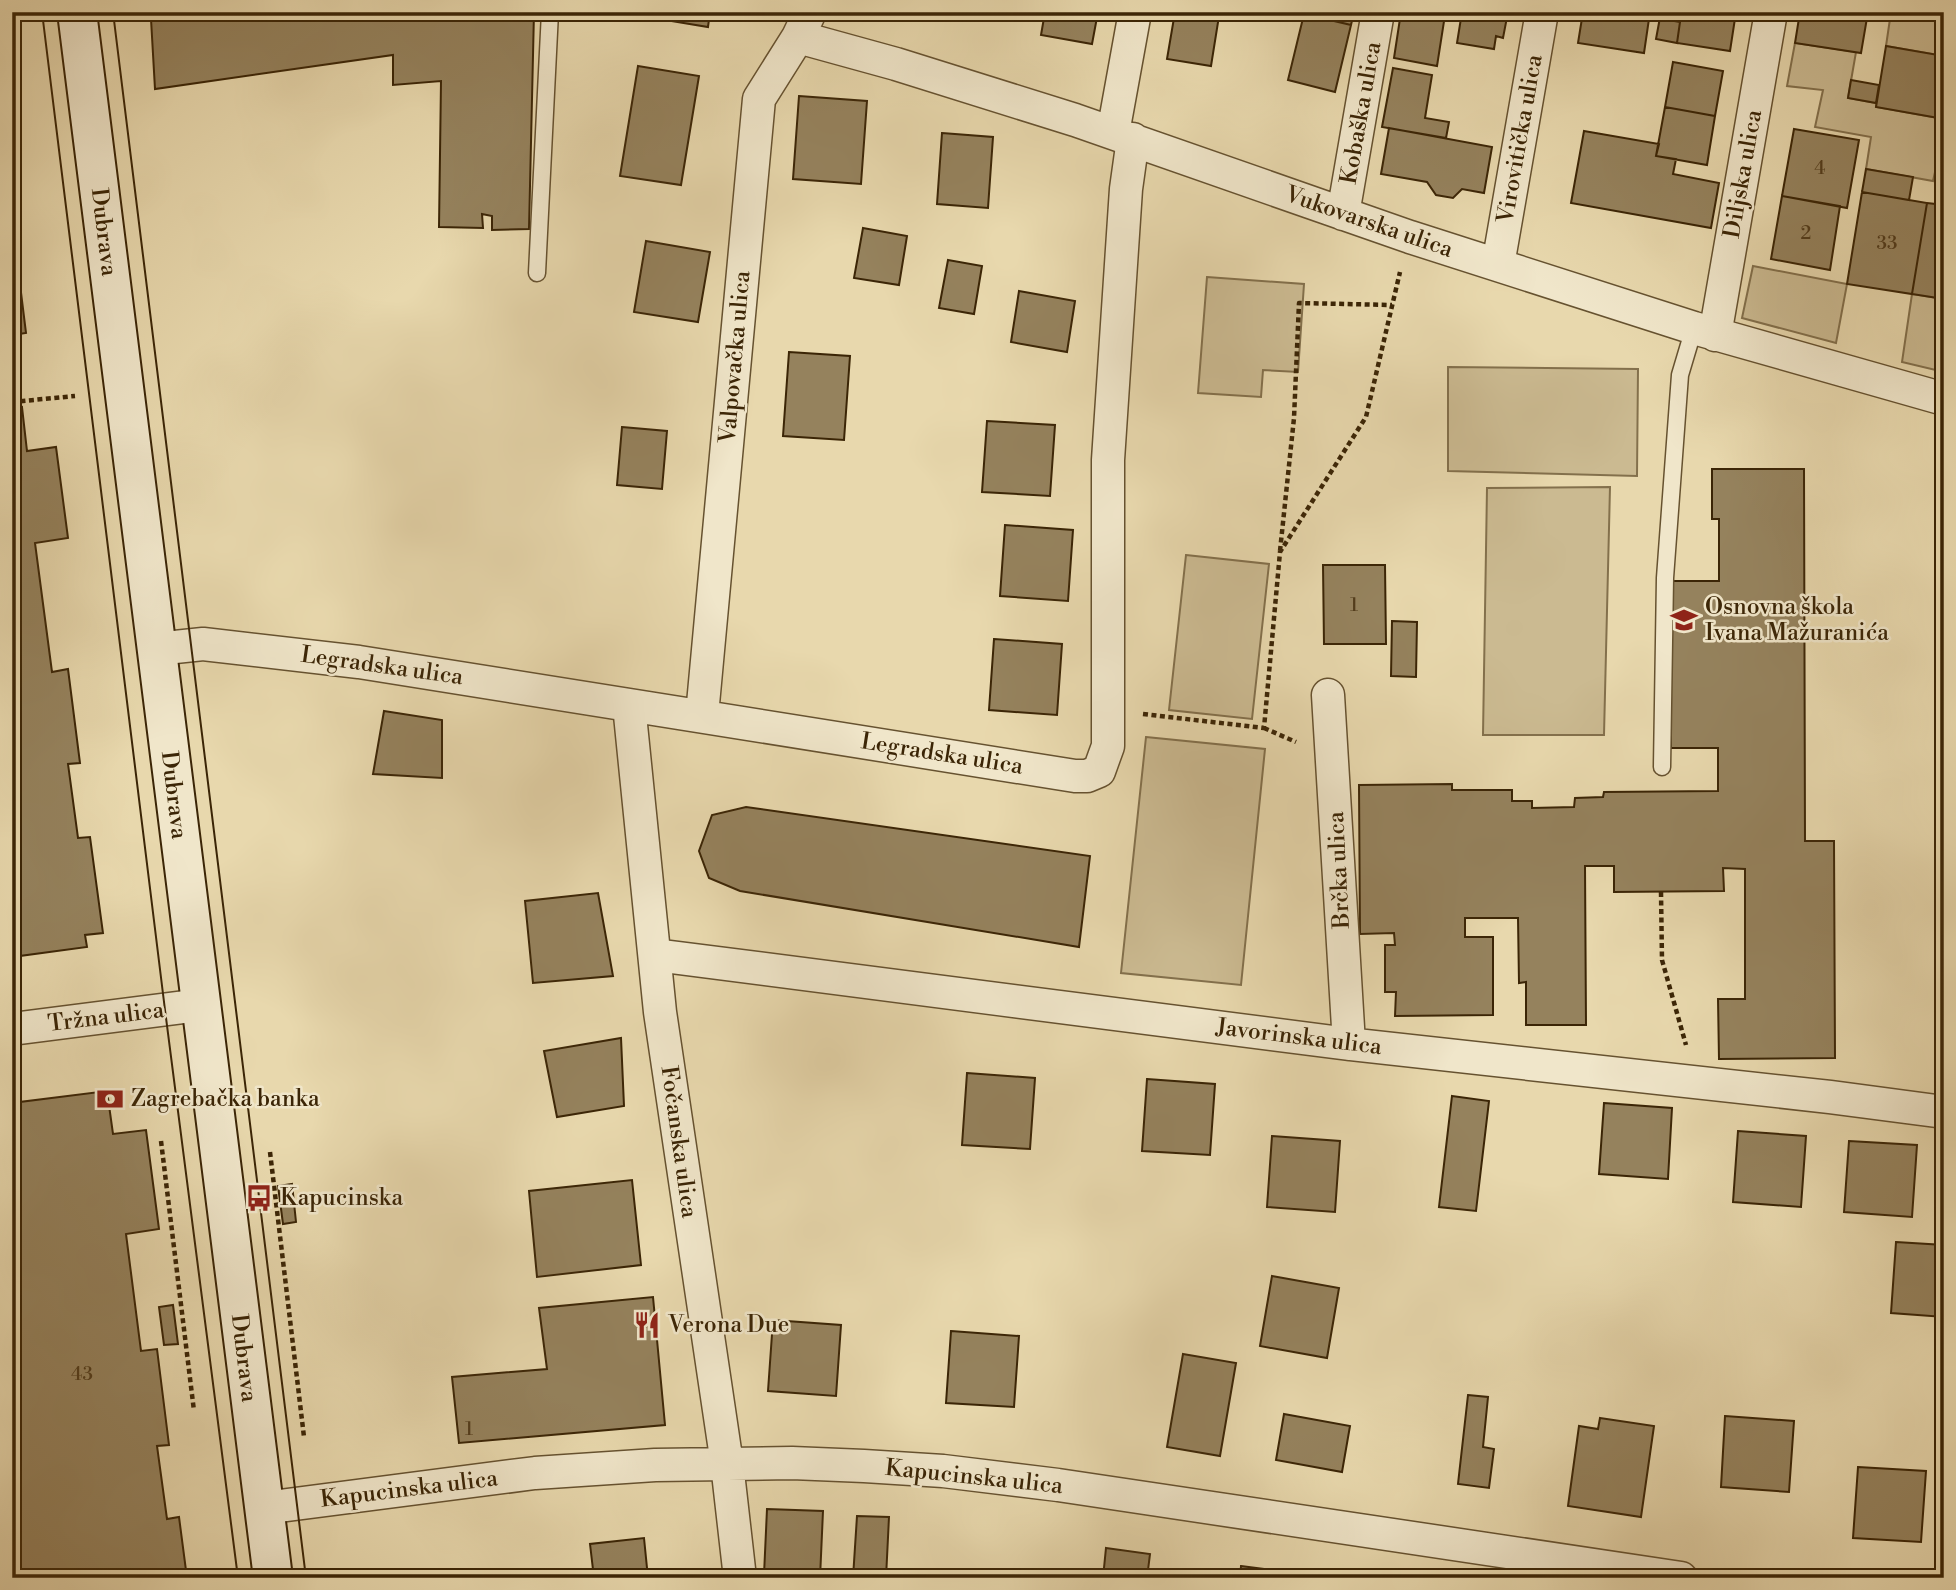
<svg xmlns="http://www.w3.org/2000/svg" width="1956" height="1590" viewBox="0 0 1956 1590" font-family="'Libre Bodoni',serif">
	<style>
		.green { fill: #cbba91; stroke: #83704c; stroke-width: 2 }
		.building { fill: #95825d; stroke: #3b2506; stroke-width: 2 }
		.lines { fill: none; stroke-linecap: round; stroke-linejoin: round }
		.service-casing { stroke: #665230; stroke-width: 19 }
		.minor-casing { stroke: #665230; stroke-width: 35 }
		.secondary-casing { stroke: #3b2506; stroke-width: 42 }
		.path { stroke: #3b2506; stroke-width: 4.5; stroke-dasharray: 5 3.5; stroke-linecap: butt }
		.service { stroke: #f0e6ca; stroke-width: 16 }
		.minor { stroke: #f0e6ca; stroke-width: 32 }
		.secondary { stroke: #f0e6ca; stroke-width: 38 }
		.tram { stroke: #3b2506; stroke-width: 2 }
		.labels { text-anchor: middle; dominant-baseline: central; stroke-width: 5; stroke-linejoin: round; paint-order: stroke }
		.number-label { font-size: 19px; fill: #523c1c }
		.street-label { font-size: 23px; fill: #3b2506; stroke: #f0e6ca }
		.poi-label { font-size: 23px; fill: #3b2506; stroke: #f0e6ca; text-anchor: start }
	</style>
	<rect width="100%" height="100%" fill="#e8d8ad"/>
	<filter id="stains"><feTurbulence type="fractalNoise" baseFrequency=".00286" numOctaves="4"/><feColorMatrix values="0 0 0 0 .2 0 0 0 0 .09 0 0 0 0 .02 0 0 0 .5 -.17"/></filter>
	<radialGradient id="worn" r=".72"><stop offset=".6" stop-color="#630" stop-opacity="0"/><stop offset="1" stop-color="#630" stop-opacity=".3"/></radialGradient>
	<path class="green" d="M 1891,12 L 1944,12 L 1944,56 L 1886,46 Z
		M 1795,43 L 1856,52 L 1848,98 L 1876,103 L 1876,107 L 1944,119 L 1944,173 L 1935,172 L 1933,181 L 1866,169 L 1871,137 L 1815,127 L 1823,90 L 1787,86 Z
		M 1753,266 L 1847,284 L 1836,343 L 1742,318 Z
		M 1207,277 L 1304,284 L 1298,372 L 1263,370 L 1261,397 L 1198,393 Z
		M 1912,294 L 1944,299 L 1944,372 L 1902,362 Z
		M 1448,367 L 1638,369 L 1637,476 L 1448,471 Z
		M 1610,487 L 1604,735 L 1483,735 L 1487,488 Z
		M 1186,555 L 1269,564 L 1252,719 L 1169,710 Z
		M 1146,737 L 1265,749 L 1241,985 L 1121,973 Z"/>
	<path class="building" d="M 165,12 L 534,12 L 529,229 L 492,230 L 492,216 L 482,214 L 483,228 L 439,227 L 441,81 L 393,85 L 393,55 L 155,89 L 151,19 L 165,18 Z
		M 654,12 L 710,12 L 708,27 L 653,18 Z
		M 1045,12 L 1098,12 L 1092,44 L 1041,35 Z
		M 1175,12 L 1199,12 L 1219,16 L 1211,66 L 1167,59 Z
		M 1298,12 L 1354,12 L 1351,25 Z
		M 1401,12 L 1445,15 L 1437,66 L 1394,58 Z
		M 1462,12 L 1508,12 L 1503,38 L 1496,36 L 1494,49 L 1457,43 Z
		M 1583,12 L 1650,12 L 1644,53 L 1578,43 Z
		M 1661,12 L 1676,12 L 1674,21 L 1680,22 L 1677,43 L 1656,39 Z
		M 1676,12 L 1736,12 L 1730,51 L 1677,43 L 1680,22 L 1674,21 Z
		M 1800,12 L 1868,12 L 1861,53 L 1795,43 Z
		M 1304,14 L 1351,25 L 1335,92 L 1288,80 Z
		M 1886,46 L 1944,56 L 1944,119 L 1876,107 Z
		M 1673,62 L 1723,71 L 1715,116 L 1665,107 Z
		M 638,66 L 699,76 L 681,185 L 620,176 Z
		M 1393,68 L 1432,75 L 1425,118 L 1449,122 L 1446,138 L 1382,127 Z
		M 1851,80 L 1879,85 L 1876,103 L 1848,98 Z
		M 799,96 L 867,101 L 861,184 L 793,179 Z
		M 1665,107 L 1715,116 L 1707,165 L 1656,156 Z
		M 1389,128 L 1492,147 L 1484,193 L 1462,189 L 1453,198 L 1436,195 L 1427,182 L 1381,174 Z
		M 1794,129 L 1859,140 L 1847,208 L 1782,196 Z
		M 1584,131 L 1659,144 L 1656,156 L 1676,159 L 1673,174 L 1719,183 L 1711,228 L 1571,203 Z
		M 942,133 L 993,137 L 988,208 L 937,204 Z
		M 1866,169 L 1913,177 L 1909,200 L 1862,192 Z
		M 1862,192 L 1927,203 L 1912,294 L 1847,284 Z
		M 1782,196 L 1840,206 L 1830,270 L 1771,259 Z
		M 1927,203 L 1944,205 L 1944,299 L 1912,294 Z
		M 863,228 L 907,236 L 899,285 L 854,278 Z
		M 12,236 L 14,236 L 26,333 L 12,335 Z
		M 646,241 L 710,252 L 698,322 L 634,312 Z
		M 948,260 L 982,266 L 974,314 L 939,308 Z
		M 1019,291 L 1075,301 L 1067,352 L 1011,342 Z
		M 789,352 L 850,356 L 844,440 L 783,436 Z
		M 22,407 L 27,451 L 56,447 L 68,538 L 35,543 L 52,672 L 68,669 L 80,763 L 68,764 L 78,838 L 90,837 L 103,933 L 85,935 L 87,947 L 12,957 L 12,409 Z
		M 987,421 L 1055,425 L 1050,496 L 982,492 Z
		M 622,427 L 667,431 L 662,489 L 617,485 Z
		M 1712,469 L 1804,469 L 1805,841 L 1834,841 L 1835,1058 L 1719,1059 L 1718,999 L 1745,999 L 1745,869 L 1723,868 L 1724,891 L 1614,892 L 1614,866 L 1585,866 L 1586,1025 L 1526,1025 L 1526,982 L 1519,983 L 1518,918 L 1465,918 L 1465,937 L 1493,937 L 1493,1015 L 1395,1016 L 1396,992 L 1385,992 L 1385,945 L 1395,945 L 1394,933 L 1360,934 L 1359,785 L 1452,784 L 1452,790 L 1512,790 L 1512,801 L 1532,801 L 1532,808 L 1574,807 L 1575,798 L 1603,797 L 1604,792 L 1718,791 L 1718,748 L 1671,748 L 1671,581 L 1719,581 L 1719,519 L 1712,519 Z
		M 1005,525 L 1073,530 L 1068,601 L 1000,596 Z
		M 1323,565 L 1385,565 L 1386,644 L 1324,644 Z
		M 1392,621 L 1417,622 L 1416,677 L 1391,676 Z
		M 994,639 L 1062,644 L 1057,715 L 989,710 Z
		M 384,711 L 442,720 L 442,778 L 373,774 Z
		M 746,807 L 1090,856 L 1079,947 L 740,891 L 709,878 L 699,851 L 712,815 Z
		M 598,893 L 613,976 L 533,983 L 525,901 Z
		M 621,1038 L 624,1106 L 557,1117 L 544,1051 Z
		M 967,1073 L 1035,1078 L 1030,1149 L 962,1145 Z
		M 1147,1079 L 1215,1084 L 1210,1155 L 1142,1151 Z
		M 107,1091 L 113,1134 L 146,1130 L 159,1229 L 126,1234 L 141,1351 L 157,1349 L 169,1445 L 157,1446 L 167,1519 L 179,1517 L 187,1578 L 13,1578 L 12,1543 L 16,1542 L 12,1511 L 12,1103 Z
		M 1452,1096 L 1489,1101 L 1476,1211 L 1439,1207 Z
		M 1604,1103 L 1672,1108 L 1668,1179 L 1599,1174 Z
		M 1738,1131 L 1806,1136 L 1801,1207 L 1733,1202 Z
		M 1272,1136 L 1340,1141 L 1335,1212 L 1267,1207 Z
		M 1849,1141 L 1917,1145 L 1912,1217 L 1844,1212 Z
		M 632,1180 L 641,1265 L 537,1277 L 529,1191 Z
		M 292,1184 L 296,1222 L 283,1224 L 278,1186 Z
		M 1896,1242 L 1944,1245 L 1944,1317 L 1891,1313 Z
		M 1272,1276 L 1339,1288 L 1327,1358 L 1260,1346 Z
		M 653,1297 L 665,1425 L 459,1443 L 452,1377 L 547,1369 L 539,1308 Z
		M 173,1305 L 178,1344 L 164,1345 L 159,1307 Z
		M 773,1320 L 841,1325 L 836,1396 L 768,1391 Z
		M 951,1331 L 1019,1336 L 1014,1407 L 946,1403 Z
		M 1183,1354 L 1236,1363 L 1220,1456 L 1167,1447 Z
		M 1468,1395 L 1488,1397 L 1483,1447 L 1494,1449 L 1489,1488 L 1458,1484 Z
		M 1284,1414 L 1350,1426 L 1342,1472 L 1276,1460 Z
		M 1725,1416 L 1794,1421 L 1789,1492 L 1721,1487 Z
		M 1600,1418 L 1654,1426 L 1641,1517 L 1568,1506 L 1579,1426 L 1598,1429 Z
		M 1858,1467 L 1926,1471 L 1921,1542 L 1853,1538 Z
		M 767,1509 L 823,1511 L 820,1578 L 764,1575 Z
		M 857,1516 L 889,1517 L 886,1578 L 853,1578 Z
		M 644,1538 L 648,1578 L 594,1578 L 590,1544 Z
		M 1106,1548 L 1150,1554 L 1147,1578 L 1103,1578 Z
		M 1241,1566 L 1280,1571 L 1279,1578 L 1240,1578 Z"/>
	<g class="lines">
		<defs>
			<path id="service" d="M 537,273 L 550,12
				M 1662,767 L 1665,578 L 1680,375 L 1694,328"/>
			<path id="minor" d="M 798,37 L 896,64 L 1075,120 L 1410,237 L 1694,328 L 1944,399
				M 1113,133 L 1135,12
				M 1343,214 L 1378,12
				M 1498,265 L 1542,12
				M 1715,335 L 1771,12
				M 156,649 L 203,644 L 359,662 L 1075,776 L 1087,776 L 1099,771 L 1108,746 L 1108,460 L 1126,189 L 1133,139
				M 1328,695 L 1349,1044
				M 629,705 L 660,1012 L 727,1464 L 740,1578
				M 702,715 L 759,99 L 798,37 L 810,12
				M 655,955 L 1349,1044 L 1830,1097 L 1944,1112
				M 12,1029 L 200,1005
				M 264,1508 L 535,1473 L 655,1465 L 792,1463 L 864,1466 L 943,1471 L 1058,1485 L 1681,1578"/>
			<path id="secondary" d="M 77,12 L 273,1578"/>
		</defs>
		<use href="#service" class="service-casing"/>
		<use href="#minor" class="minor-casing"/>
		<use href="#secondary" class="secondary-casing"/>
		<path class="path" d="M 12,402 L 75,396
			M 1280,551 L 1294,418 L 1299,303 L 1392,305
			M 1143,714 L 1264,728 L 1280,552 L 1366,417 L 1400,272
			M 1264,728 L 1296,742
			M 1661,892 L 1662,960 L 1686,1045
			M 161,1141 L 194,1411
			M 270,1152 L 304,1437"/>
		<use href="#service" class="service"/>
		<use href="#minor" class="minor"/>
		<use href="#secondary" class="secondary"/>
		<path class="tram" d="M 42,12 L 165,1010 L 238,1578
			M 113,12 L 306,1578"/>
	</g>
	<defs>
		<symbol id="school-bare" viewBox="-9 -9 18 18"><path d="M0-5L7-2L0 1L-7-2ZM-4 1L0 2.5L4 1V4Q0 6-4 4Z" fill="#8f2418" stroke="#f0e6ca" stroke-width="2.5" paint-order="stroke"/></symbol>
		<symbol id="bank-bare" viewBox="-9 -9 18 18"><path d="M-6-4H6V4H-6ZM0-2.3a2.3 2.3 0 1 0 0 4.6a2.3 2.3 0 1 0 0-4.6Z" fill="#8f2418" stroke="#f0e6ca" stroke-width="2.5" paint-order="stroke"/></symbol>
		<symbol id="bus-bare" viewBox="-9 -9 18 18"><path d="M-5-6H5V4H4V6H2V4H-2V6H-4V4H-5ZM-3.5-4V0h7V-4ZM-3.5 1.2v1.5H-2V1.2ZM2 1.2v1.5H3.5V1.2Z" fill="#8f2418" stroke="#f0e6ca" stroke-width="2.5" paint-order="stroke"/></symbol>
		<symbol id="restaurant-bare" viewBox="-9 -9 18 18"><path d="M-5-6h1v4h1v-4h1v4h1v-4h1v5L-1.5 .5V6h-2V.5L-5-1ZM5-6V6H3V1.5H1.5Q1.5-4 5-6Z" fill="#8f2418" stroke="#f0e6ca" stroke-width="2.5" paint-order="stroke"/></symbol>
	</defs>
	<g fill-rule="evenodd">
		<use href="#school-bare" x="1665" y="601" width="38" height="38"/>
		<use href="#bank-bare" x="91" y="1080" width="38" height="38"/>
		<use href="#bus-bare" x="240" y="1179" width="38" height="38"/>
		<use href="#restaurant-bare" x="628" y="1306" width="38" height="38"/>
	</g>
	<g class="labels">
		<g class="number-label">
			<text x="1820" y="168">4</text>
			<text x="1806" y="233">2</text>
			<text x="1887" y="243">33</text>
			<text x="1354" y="605">1</text>
			<text x="82" y="1374">43</text>
			<text x="469" y="1429">1</text>
		</g>
		<g class="street-label">
			<text transform="translate(1361 113) rotate(-80)">Kobaška ulica</text>
			<text transform="translate(1520 139) rotate(-80)">Virovitička ulica</text>
			<text transform="translate(1743 174) rotate(-80)">Diljska ulica</text>
			<text transform="translate(1369 222) rotate(19)">Vukovarska ulica</text>
			<text transform="translate(104 232) rotate(83)">Dubrava</text>
			<text transform="translate(735 357) rotate(-85)">Valpovačka ulica</text>
			<text transform="translate(382 666) rotate(8)">Legradska ulica</text>
			<text transform="translate(942 754) rotate(9)">Legradska ulica</text>
			<text transform="translate(174 795) rotate(83)">Dubrava</text>
			<text transform="translate(1339 870) rotate(-93)">Brčka ulica</text>
			<text transform="translate(106 1017) rotate(-7)">Tržna ulica</text>
			<text transform="translate(1299 1037) rotate(7)">Javorinska ulica</text>
			<text transform="translate(679 1142) rotate(82)">Fočanska ulica</text>
			<text transform="translate(244 1358) rotate(83)">Dubrava</text>
			<text transform="translate(974 1477) rotate(6)">Kapucinska ulica</text>
			<text transform="translate(409 1489) rotate(-7)">Kapucinska ulica</text>
		</g>
		<g class="poi-label">
			<text x="1705" y="607">Osnovna škola<tspan x="1705" dy="26">Ivana Mažuranića</tspan></text>
			<text x="131" y="1099">Zagrebačka banka</text>
			<text x="280" y="1198">Kapucinska</text>
			<text x="668" y="1325">Verona Due</text>
		</g>
	</g>
	<rect width="1956" height="1590" fill="none" stroke="#e8d8ad" stroke-width="42"/>
	<rect x="14" y="14" width="1928" height="1562" fill="none" stroke="#3b2506" stroke-width="3.5"/>
	<rect x="21" y="21" width="1914" height="1548" fill="none" stroke="#3b2506" stroke-width="2"/>
	<rect width="100%" height="100%" filter="url(#stains)"/>
	<rect width="100%" height="100%" fill="url(#worn)"/>
</svg>
